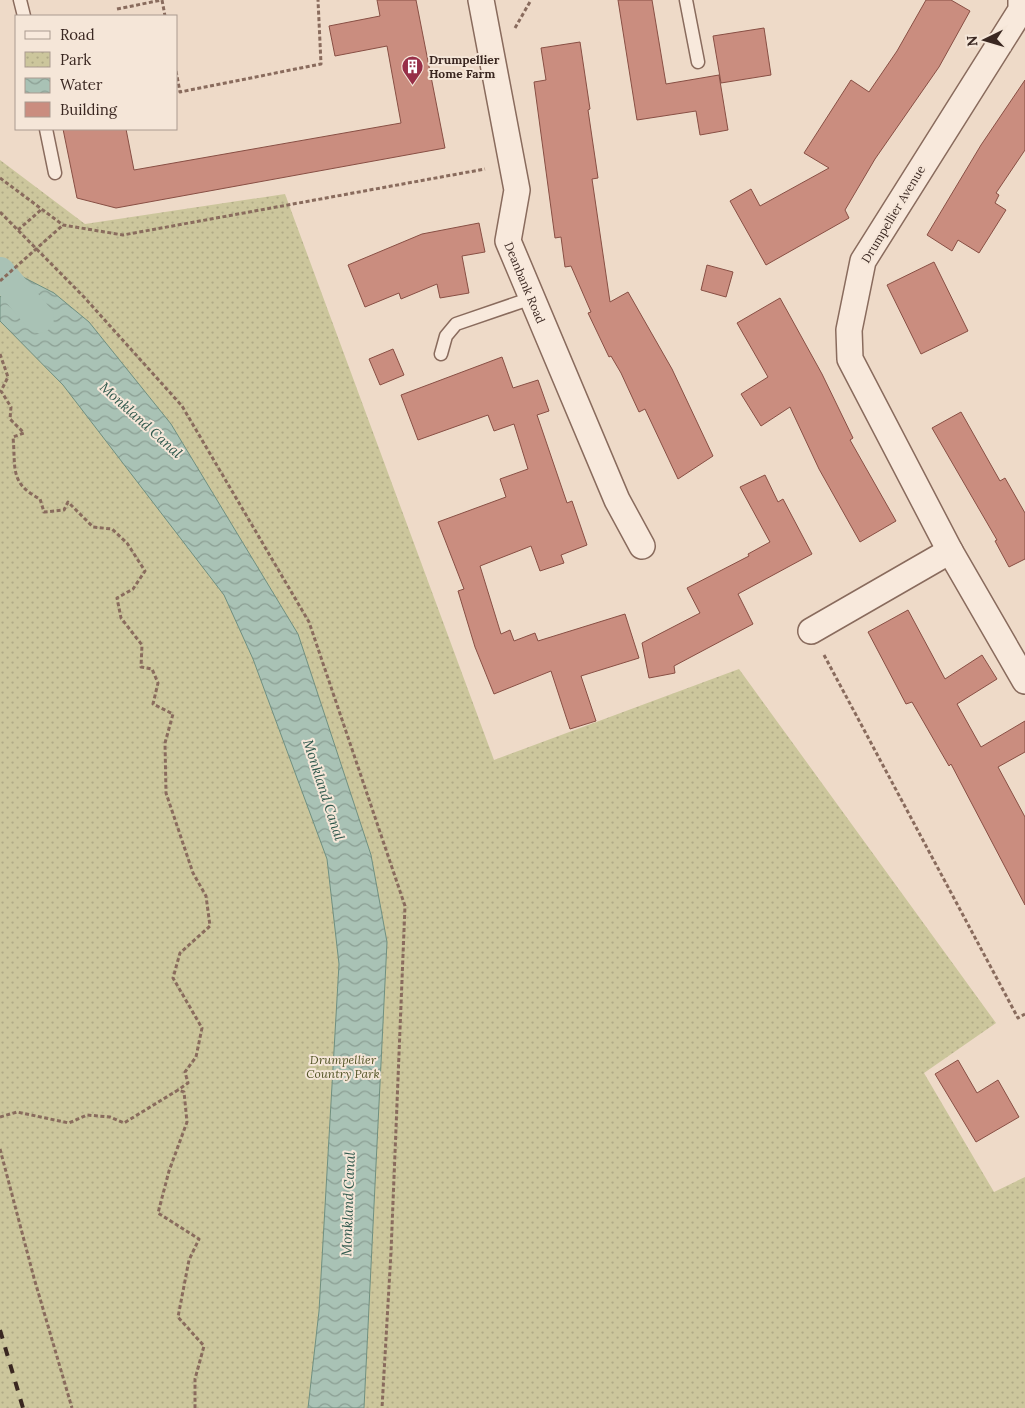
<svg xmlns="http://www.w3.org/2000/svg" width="1025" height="1408" viewBox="0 0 1025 1408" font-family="Lora,serif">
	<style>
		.park { fill: url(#park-dots) }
		.water { fill: url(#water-waves); stroke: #709081 }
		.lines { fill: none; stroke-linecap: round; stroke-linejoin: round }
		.canal { stroke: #a9c2b5; stroke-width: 30 }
		.building { fill: #ca8d7f; stroke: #884f44 }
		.service-casing { stroke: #896b5d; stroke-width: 15 }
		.minor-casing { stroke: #896b5d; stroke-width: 28 }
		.path { stroke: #896b5d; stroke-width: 3; stroke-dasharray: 4 2.5; stroke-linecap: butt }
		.service { stroke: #f8e9dc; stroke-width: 12 }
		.minor { stroke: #f8e9dc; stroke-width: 25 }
		.rail { stroke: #3a2721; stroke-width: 4; stroke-dasharray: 9 9; stroke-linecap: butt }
		.path-bridge { stroke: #896b5d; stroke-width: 3; stroke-dasharray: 4 2.5; stroke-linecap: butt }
		.labels { text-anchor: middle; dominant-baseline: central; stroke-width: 4; stroke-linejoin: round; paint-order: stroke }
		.poi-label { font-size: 12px; font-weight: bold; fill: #3a2721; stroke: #f5e6d8; text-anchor: start }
		.street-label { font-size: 12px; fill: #3a2721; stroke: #f5e6d8 }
		.park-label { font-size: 12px; font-style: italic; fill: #555628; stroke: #f5e6d8 }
		.water-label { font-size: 14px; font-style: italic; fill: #30594d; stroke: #f5e6d8 }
	</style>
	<defs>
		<pattern id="park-dots" width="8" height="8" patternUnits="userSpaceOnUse" patternTransform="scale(1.25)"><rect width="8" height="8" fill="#ccc69c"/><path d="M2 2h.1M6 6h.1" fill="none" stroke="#b0aa86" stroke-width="1.8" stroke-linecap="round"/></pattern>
		<pattern id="water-waves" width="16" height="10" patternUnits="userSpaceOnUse" patternTransform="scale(1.25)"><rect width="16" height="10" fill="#a9c2b5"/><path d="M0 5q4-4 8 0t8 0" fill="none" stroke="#8b9e93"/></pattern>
	</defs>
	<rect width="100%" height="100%" fill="#eedac8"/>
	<path class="park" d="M 0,160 L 85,224 L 285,194 L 494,760 L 739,669 L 996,1023 L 924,1073 L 994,1192 L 1025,1177 L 1025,1408 L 0,1408 Z"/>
	<path class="water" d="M 23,277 L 54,293 L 89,322 L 171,424 L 298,634 L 371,855 L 387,942 L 364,1408 L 308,1408 L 319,1311 L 339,964 L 327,859 L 253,659 L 224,595 L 63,385 L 0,321 L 0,297 Z"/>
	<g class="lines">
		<path class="canal" d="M 0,272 L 39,318"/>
	</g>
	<path class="building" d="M 377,0 L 416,0 L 445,148 L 116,208 L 77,198 L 63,129 L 126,129 L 134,170 L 401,123 L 387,46 L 335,56 L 329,26 L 380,16 Z
		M 618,0 L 652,0 L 666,84 L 719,75 L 728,130 L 700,135 L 696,111 L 637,120 Z
		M 926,0 L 951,0 L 970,11 L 939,67 L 875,159 L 845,210 L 849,218 L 766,265 L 730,201 L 751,189 L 760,206 L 829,168 L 804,153 L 851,80 L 869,92 L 897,51 Z
		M 764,28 L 771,75 L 721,83 L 713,36 Z
		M 580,42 L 590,109 L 588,110 L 598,178 L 592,179 L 610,302 L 628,292 L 672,369 L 713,456 L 678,479 L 645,409 L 639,412 L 621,373 L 611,356 L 609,357 L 588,313 L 591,312 L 571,266 L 565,267 L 561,237 L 555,238 L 534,82 L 546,80 L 541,48 Z
		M 1025,80 L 1025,150 L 996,193 L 999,195 L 995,203 L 1006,210 L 979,253 L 958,240 L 952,251 L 927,235 L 981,145 Z
		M 479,223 L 485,252 L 462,256 L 469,293 L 440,298 L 437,284 L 401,299 L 399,293 L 365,307 L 348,265 L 422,234 Z
		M 934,262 L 968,331 L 921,354 L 887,285 Z
		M 707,265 L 733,272 L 726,297 L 701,290 Z
		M 780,298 L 822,374 L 853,438 L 850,440 L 896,521 L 860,542 L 819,469 L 790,407 L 761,426 L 741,394 L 768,377 L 737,323 Z
		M 393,349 L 404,375 L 380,385 L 369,359 Z
		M 502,357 L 513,388 L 538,380 L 549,411 L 537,415 L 567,503 L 572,501 L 587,545 L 561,555 L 564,563 L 540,571 L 531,546 L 480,566 L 501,634 L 510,630 L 514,641 L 535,633 L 538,641 L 625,614 L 639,658 L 581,676 L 596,721 L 570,729 L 551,671 L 494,694 L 475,647 L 458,591 L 464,589 L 438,522 L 506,497 L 500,479 L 528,469 L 514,424 L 494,431 L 488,415 L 418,440 L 401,395 Z
		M 961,412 L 1000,481 L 1005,478 L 1025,513 L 1025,559 L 1009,567 L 995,541 L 997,540 L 932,428 Z
		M 765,475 L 778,502 L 783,499 L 812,554 L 738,594 L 753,624 L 674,666 L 675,673 L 649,678 L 642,643 L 700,613 L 687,588 L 749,556 L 748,554 L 770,542 L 740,487 Z
		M 908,610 L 945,679 L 982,655 L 997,679 L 957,704 L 981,747 L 1025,721 L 1025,752 L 998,767 L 1025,817 L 1025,905 L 951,764 L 949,766 L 912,702 L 906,704 L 868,632 Z
		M 958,1060 L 977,1093 L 998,1080 L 1019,1117 L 976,1142 L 935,1074 Z"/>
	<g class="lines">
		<defs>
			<path id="service" d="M 20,0 L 24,16
				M 686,0 L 698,62
				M 46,129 L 55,173
				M 441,354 L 446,336 L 456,324 L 532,298"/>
			<g id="minor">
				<path id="s1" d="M 481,0 L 517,190 L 508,241 L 617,500 L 642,546"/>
				<path d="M 1021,0 L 1021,10 L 863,261 L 849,330 L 850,359 L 950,551 L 1025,681"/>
				<path d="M 811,631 L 950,551"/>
			</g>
		</defs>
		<use href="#service" class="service-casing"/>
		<use href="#minor" class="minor-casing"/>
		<path class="path" d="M 162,0 L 165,16
			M 117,9 L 162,0
			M 515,28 L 531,0
			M 176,71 L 180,92 L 321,64 L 318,0
			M 0,178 L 63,225 L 123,235 L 485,169
			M 0,212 L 84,297 L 182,406 L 309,622 L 405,906 L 391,1252 L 382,1408
			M 18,230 L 42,209
			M 0,354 L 8,377 L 1,391 L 11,407 L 10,419 L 24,433 L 13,437 C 16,468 9,483 40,499 L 44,512 L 64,510 L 68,502 L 93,527 L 112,529 L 127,543 L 145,571 L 133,589 L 117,598 L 121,618 L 142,645 L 141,667 L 152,669 L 158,683 L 153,704 L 173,714 L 165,743 L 166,793 L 193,873 L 206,896 L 210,926 L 180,953 L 173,978 L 202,1028 L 196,1057 L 185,1072 L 188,1083 L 178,1090
			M 824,655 L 1018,1018 L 1025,1014
			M 0,1117 L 17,1112 L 69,1123 L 87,1115 L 110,1117 L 124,1123 L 178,1090 L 184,1092 L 187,1122 L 169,1171 L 158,1213 L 199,1239 L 189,1260 L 178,1317 L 204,1346 L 195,1379 L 195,1408
			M 0,1149 L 34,1278 L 72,1408"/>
		<use href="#service" class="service"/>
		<use href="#minor" class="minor"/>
		<path class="rail" d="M 0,1330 L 23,1408"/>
		<path class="path-bridge" d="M 0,281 L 63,225"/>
	</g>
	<defs>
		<symbol id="building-pin" viewBox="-11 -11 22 30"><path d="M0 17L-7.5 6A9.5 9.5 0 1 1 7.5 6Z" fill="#972f48" stroke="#f5e6d8"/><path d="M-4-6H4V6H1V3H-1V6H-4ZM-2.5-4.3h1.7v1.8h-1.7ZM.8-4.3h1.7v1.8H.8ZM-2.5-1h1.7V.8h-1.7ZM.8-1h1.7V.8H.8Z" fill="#fff"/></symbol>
	</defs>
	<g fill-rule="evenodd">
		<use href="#building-pin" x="400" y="54" width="25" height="34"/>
	</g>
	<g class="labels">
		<g class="poi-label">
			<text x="429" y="59">Drumpellier<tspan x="429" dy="14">Home Farm</tspan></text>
		</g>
		<g class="street-label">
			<text transform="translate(893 214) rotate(-59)">Drumpellier Avenue</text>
			<text stroke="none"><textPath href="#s1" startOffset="290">Deanbank Road</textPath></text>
		</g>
		<g class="park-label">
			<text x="343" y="1059">Drumpellier<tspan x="343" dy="14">Country Park</tspan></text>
		</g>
		<g class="water-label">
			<text transform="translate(141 420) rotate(42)">Monkland Canal</text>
			<text transform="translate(324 790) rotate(72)">Monkland Canal</text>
			<text transform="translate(348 1204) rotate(-88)">Monkland Canal</text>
		</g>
	</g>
	<rect x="15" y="15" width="162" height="115" fill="#f5e6d8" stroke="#aa9a8f"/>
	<rect x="25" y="31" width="25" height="8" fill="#f8e9dc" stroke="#aa9a8f"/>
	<text x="60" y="40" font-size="15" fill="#3a2721">Road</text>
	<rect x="25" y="52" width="25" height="15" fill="url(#park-dots)" stroke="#aa9a8f"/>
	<text x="60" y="65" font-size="15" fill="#3a2721">Park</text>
	<rect x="25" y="78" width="25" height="15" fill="url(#water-waves)" stroke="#aa9a8f"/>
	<text x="60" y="90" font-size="15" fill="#3a2721">Water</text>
	<rect x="25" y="102" width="25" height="15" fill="#ca8d7f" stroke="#aa9a8f"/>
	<text x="60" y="115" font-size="15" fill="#3a2721">Building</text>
	<g transform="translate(985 40) rotate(265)" stroke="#f5e6d8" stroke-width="4" paint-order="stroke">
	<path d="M0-4L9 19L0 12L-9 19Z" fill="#3a2721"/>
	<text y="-8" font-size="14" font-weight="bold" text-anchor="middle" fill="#3a2721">N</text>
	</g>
</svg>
